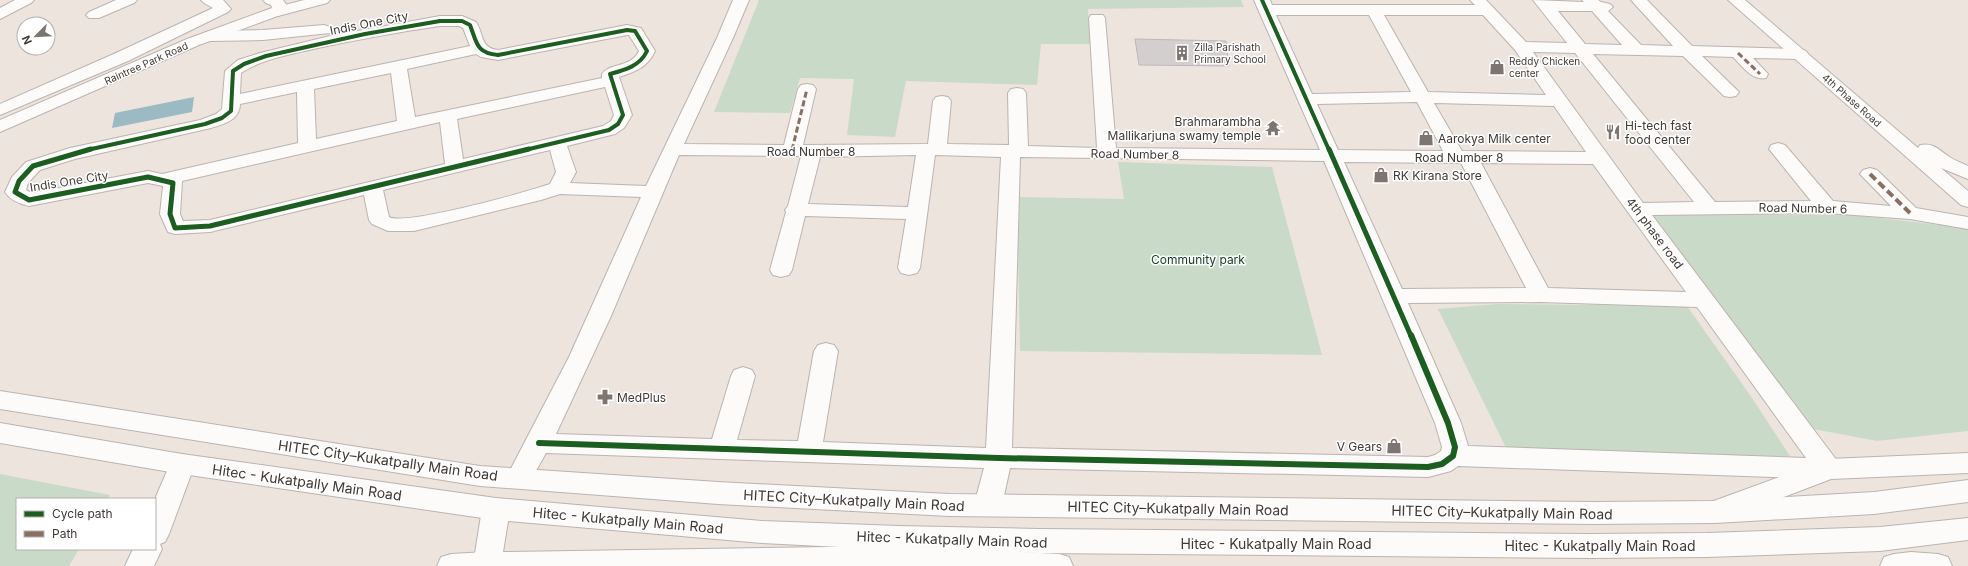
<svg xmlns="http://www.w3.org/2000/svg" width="1968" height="566" viewBox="0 0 1968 566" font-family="Inter,sans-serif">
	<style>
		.green { fill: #cadac9 }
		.water { fill: #9bbac4 }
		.building { fill: #d3cfcf; stroke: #bdb9b9 }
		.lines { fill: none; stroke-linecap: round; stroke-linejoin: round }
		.minor-casing { stroke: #bbb3ae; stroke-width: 2 }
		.tertiary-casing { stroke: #bbb3ae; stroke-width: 2 }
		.primary-casing { stroke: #bbb3ae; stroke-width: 2 }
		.minor { fill: #fcfbfa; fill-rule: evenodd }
		.tertiary { fill: #fcfbfa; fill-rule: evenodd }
		.primary { fill: #fcfbfa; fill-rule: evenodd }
		.quiet-far1 { stroke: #8d6e63; stroke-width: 3; stroke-dasharray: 6 3; stroke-linecap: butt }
		.quiet { stroke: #8d6e63; stroke-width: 4; stroke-dasharray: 8 4; stroke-linecap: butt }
		.cycleway-far2-casing { stroke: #fff; stroke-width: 6 }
		.cycleway-far1-casing { stroke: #fff; stroke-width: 8 }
		.cycleway-casing { stroke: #fff; stroke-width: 8 }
		.cycleway-far2 { stroke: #1b5e20; stroke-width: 4 }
		.cycleway-far1 { stroke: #1b5e20; stroke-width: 5 }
		.cycleway { stroke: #1b5e20; stroke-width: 6 }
		.labels { text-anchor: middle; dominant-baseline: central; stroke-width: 3; stroke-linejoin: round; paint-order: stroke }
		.far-poi-label { font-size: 10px; fill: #413936; stroke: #fff; text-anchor: start }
		.far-street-label { font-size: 10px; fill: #413936; stroke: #fff }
		.street-label { font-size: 12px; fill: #413936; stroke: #fff }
		.poi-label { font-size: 12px; fill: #413936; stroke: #fff; text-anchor: start }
		.park-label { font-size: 12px; fill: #114126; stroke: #fff }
		.near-street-label { font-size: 14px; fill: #413936; stroke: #fff }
	</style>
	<rect width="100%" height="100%" fill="#eee4de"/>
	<path class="green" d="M 759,0 L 1241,0 L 1244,7 L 1088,9 L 1090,44 L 1041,44 L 1037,85 L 906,81 L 895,137 L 847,135 L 854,79 L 800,78 L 790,113 L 714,112 Z
		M 1118,162 L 1272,167 L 1322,355 L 1020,351 L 1017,197 L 1124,199 Z
		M 1649,215 L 1853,215 L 1968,228 L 1968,431 L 1877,441 L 1808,428 Z
		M 1497,304 L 1687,306 L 1750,395 L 1790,456 L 1509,454 L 1438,309 Z
		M 0,474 L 110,495 L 107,499 L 17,499 L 17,549 L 79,549 L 69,566 L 0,566 Z"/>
	<path class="water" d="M 194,97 L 192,112 L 112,128 L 115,113 Z"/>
	<path class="building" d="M 1135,39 L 1226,41 L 1229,66 L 1139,65 Z"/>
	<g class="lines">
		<defs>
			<path id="minor" d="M 15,0 L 34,0 L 31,3 L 0,19 L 0,8 Z
				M 116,0 L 137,0 L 134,3 L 99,18 L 89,18 L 86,15 L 89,12 Z
				M 201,0 L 223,0 L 231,9 L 228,12 L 128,61 L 0,115 L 0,104 L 116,53 L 213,8 L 204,3 Z
				M 304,0 L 330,0 L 327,3 L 278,16 L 273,14 L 270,11 L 273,8 Z
				M 733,0 L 749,0 L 733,38 L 684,144 L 784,145 L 798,89 L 801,85 L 807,84 L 813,85 L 816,89 L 803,145 L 928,144 L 933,101 L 936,97 L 942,96 L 948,97 L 951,101 L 947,144 L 1009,145 L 1008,93 L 1011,89 L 1017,88 L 1023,89 L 1026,93 L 1028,146 L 1097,148 L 1089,18 L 1091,15 L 1103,15 L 1105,18 L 1116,148 L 1320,150 L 1254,0 L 1270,0 L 1272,5 L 1475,5 L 1470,0 L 1486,0 L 1526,42 L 1567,43 L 1533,0 L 1584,2 L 1582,0 L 1598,0 L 1601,2 L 1610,4 L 1613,7 L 1608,11 L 1641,45 L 1673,46 L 1631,0 L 1647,0 L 1692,46 L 1800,49 L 1806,51 L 1808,54 L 1806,57 L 1800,59 L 1753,58 L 1768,74 L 1766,78 C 1752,81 1742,66 1733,57 L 1702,56 L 1739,92 L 1736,96 L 1730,97 L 1724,96 L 1683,56 L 1593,54 L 1715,202 L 1811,201 L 1769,149 L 1771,145 L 1778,143 L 1785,145 L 1833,201 L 1891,206 L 1860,174 L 1863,170 L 1870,168 L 1877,170 L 1916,208 L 1968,217 L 1968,229 L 1910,219 L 1827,213 L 1652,215 L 1838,462 L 1842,469 L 1838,476 L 1829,479 L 1458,466 L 1451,471 L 1428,477 L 1010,468 L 1002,505 L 998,513 L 988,516 L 978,513 L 974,505 L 984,468 L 546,453 L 528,485 L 519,488 L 510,485 L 506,478 L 569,357 L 641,197 L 560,194 L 541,200 L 414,231 L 388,231 L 372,224 L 369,220 L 364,195 L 210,232 L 175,234 L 168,232 L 160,214 L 163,186 L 148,183 L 29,206 C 20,204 10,200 5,192 L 12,177 L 26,162 L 70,148 L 200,120 L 216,114 L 222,109 L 225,71 L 238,60 L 260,53 L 330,36 L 440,16 L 462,16 L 476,22 C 484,34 480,48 498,50 L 627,25 L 641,28 L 655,51 C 648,67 635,72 619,77 L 632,115 L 624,128 L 615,134 L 567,146 L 576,172 L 570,183 L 646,186 L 717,38 ZM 1558,11 L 1592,11 L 1622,45 L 1585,44 ZM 1276,15 L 1369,15 L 1411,92 L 1312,94 ZM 1384,15 L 1483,15 L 1515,50 L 1546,95 L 1428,92 ZM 440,26 L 459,26 L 463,28 L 470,46 L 240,94 L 241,73 C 262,59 289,55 313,49 C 355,40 398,32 440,26 ZM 627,35 L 629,35 L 639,51 C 631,68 609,63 602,74 L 602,78 L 415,117 L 407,69 L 476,54 L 481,57 L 498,60 ZM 1533,52 L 1575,53 L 1694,202 L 1643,203 ZM 391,73 L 397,121 L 316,139 L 314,89 ZM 605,87 L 614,115 L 611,121 L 603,126 L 463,159 L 457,119 ZM 297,92 L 298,143 L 162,174 L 148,171 L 32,193 L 26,190 L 28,183 L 40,170 L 75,159 L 211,128 C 224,124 240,120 240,104 ZM 1417,102 L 1443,151 L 1338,150 L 1317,104 ZM 1434,103 L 1554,106 L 1586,152 L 1462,151 ZM 440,122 L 445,164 L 210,220 L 183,221 L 180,214 L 182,181 ZM 550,150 L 556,172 L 550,184 C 526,192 406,226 389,217 L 383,190 ZM 679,155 L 801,156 L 788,206 L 785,210 L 786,212 L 770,270 L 773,275 L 781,277 L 789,275 L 792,270 L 805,216 L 906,219 L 898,268 L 901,273 L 909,275 L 917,273 L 920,268 L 935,155 L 1001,157 L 986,448 L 823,442 L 838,351 L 834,345 L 826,343 L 818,345 L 814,351 L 798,441 L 737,440 L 755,376 L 752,370 L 743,367 L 734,370 L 731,376 L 712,439 L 556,434 L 611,316 ZM 916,155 L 908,207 L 808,204 L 820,157 ZM 1020,157 L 1324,161 L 1435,423 L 1442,447 L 1441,451 L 1435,455 L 1428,457 L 1012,448 ZM 1344,162 L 1461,163 L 1526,288 L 1402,289 ZM 1481,163 L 1593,164 L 1686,292 L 1548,288 ZM 1541,302 L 1697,307 L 1806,458 L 1468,446 L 1461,423 L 1408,303 Z
				M 324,25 L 330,27 L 332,30 L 330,33 L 263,40 L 210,41 L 204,39 L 202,36 L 204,33 L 210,31 L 263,30 Z
				M 182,454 L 191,457 L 195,464 L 169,534 L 165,542 L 160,544 L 162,549 L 154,566 L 125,566 L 133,549 L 155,549 L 155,499 L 173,457 Z
				M 486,552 L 496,555 L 500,564 L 499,566 L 437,566 L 441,557 L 451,554 Z"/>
			<path id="tertiary" d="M 263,0 L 283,0 L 288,7 L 283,14 L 199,45 L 0,132 L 0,120 L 187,39 L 272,8 L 271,5 L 266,3 Z
				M 1728,0 L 1745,0 L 1918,148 L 1920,145 C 1934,142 1940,151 1951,158 C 1956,161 1962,163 1968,166 L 1968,179 L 1941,168 L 1968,191 L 1968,207 L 1961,205 Z
				M 1968,453 L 1968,473 L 1831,479 L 1721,521 L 1711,518 L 1707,510 L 1711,502 L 1829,459 Z
				M 496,498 L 506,501 L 510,509 L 503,552 L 898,546 L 1059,554 L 1069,557 L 1073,566 L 473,566 L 482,509 L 486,501 Z
				M 1911,552 L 1938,554 L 1948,557 L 1952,566 L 1880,566 L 1884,557 L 1894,554 Z"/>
			<path id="primary" d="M 0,391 L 480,466 L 718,482 L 949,494 L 1592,502 L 1715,501 L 1874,492 L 1968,480 L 1968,502 L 1874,514 L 1715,523 L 1592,524 L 949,516 L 718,504 L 480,486 L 0,409 Z
				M 0,423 L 182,454 L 496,498 L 762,521 L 899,526 L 1039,529 L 1591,534 L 1707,533 L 1880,527 L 1968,518 L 1968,540 L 1880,551 L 1707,557 L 1591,558 L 1039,553 L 899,550 L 762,543 L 496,520 L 182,474 L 0,443 Z"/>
		</defs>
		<use href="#minor" class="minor-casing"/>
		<use href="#tertiary" class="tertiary-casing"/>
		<use href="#primary" class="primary-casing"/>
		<use href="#minor" class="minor"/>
		<use href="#tertiary" class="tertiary"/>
		<use href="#primary" class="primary"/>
		<path class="quiet-far1" d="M 1738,53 L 1760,74
			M 792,150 L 807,89"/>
		<path class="quiet" d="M 792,151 L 792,149
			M 1870,174 L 1910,213"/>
		<defs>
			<path id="cycleway-far2" d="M 1262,0 L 1329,150
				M 87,150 L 205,124 L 222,118 L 231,111 L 233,71 L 244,64 L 266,56 L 365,34 L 440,21 L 462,21 L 470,25 C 477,43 476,53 498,55 L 627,30 L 635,31 L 647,51 C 640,66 625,70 610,74 L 623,115 L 618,124 L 609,130 L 525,150"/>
			<path id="cycleway-far1" d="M 91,149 L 33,166 L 19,181 L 15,192 L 29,200 L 148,177 L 173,183 L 170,214 L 175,228 L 210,226 L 529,149
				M 1329,149 L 1411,336"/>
			<path id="cycleway" d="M 539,443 L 999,458 L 1428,467 L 1442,464 L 1453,456 L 1455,447 L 1448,423 L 1411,335"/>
		</defs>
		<use href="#cycleway-far2" class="cycleway-far2-casing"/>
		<use href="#cycleway-far1" class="cycleway-far1-casing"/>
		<use href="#cycleway" class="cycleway-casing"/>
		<use href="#cycleway-far2" class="cycleway-far2"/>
		<use href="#cycleway-far1" class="cycleway-far1"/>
		<use href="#cycleway" class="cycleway"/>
	</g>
	<defs>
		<symbol id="building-bare" viewBox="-9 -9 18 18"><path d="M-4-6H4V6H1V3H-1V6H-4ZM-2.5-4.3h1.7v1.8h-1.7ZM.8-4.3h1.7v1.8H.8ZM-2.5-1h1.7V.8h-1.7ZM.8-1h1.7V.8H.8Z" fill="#7e7571" stroke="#fff" stroke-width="2.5" paint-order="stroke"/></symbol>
		<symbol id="shop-bare" viewBox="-9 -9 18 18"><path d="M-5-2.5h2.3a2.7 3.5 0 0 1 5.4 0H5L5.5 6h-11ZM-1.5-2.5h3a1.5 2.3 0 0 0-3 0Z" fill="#7e7571" stroke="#fff" stroke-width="2.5" paint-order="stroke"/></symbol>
		<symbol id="temple-bare" viewBox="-9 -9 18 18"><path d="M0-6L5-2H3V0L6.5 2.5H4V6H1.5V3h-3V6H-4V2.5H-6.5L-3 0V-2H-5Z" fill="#7e7571" stroke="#fff" stroke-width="2.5" paint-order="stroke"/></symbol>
		<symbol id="restaurant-bare" viewBox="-9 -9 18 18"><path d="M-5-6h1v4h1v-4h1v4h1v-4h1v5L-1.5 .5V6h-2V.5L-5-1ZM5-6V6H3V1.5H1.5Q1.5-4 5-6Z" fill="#7e7571" stroke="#fff" stroke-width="2.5" paint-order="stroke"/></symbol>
		<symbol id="pharmacy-bare" viewBox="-9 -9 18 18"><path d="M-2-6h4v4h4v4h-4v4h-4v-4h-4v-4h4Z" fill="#7e7571" stroke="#fff" stroke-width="2.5" paint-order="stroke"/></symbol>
	</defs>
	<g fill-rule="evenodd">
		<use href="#building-bare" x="1171" y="42" width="22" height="22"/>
		<use href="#shop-bare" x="1486" y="56" width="22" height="22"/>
		<use href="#temple-bare" x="1262" y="117" width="22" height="22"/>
		<use href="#restaurant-bare" x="1602" y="121" width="22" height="22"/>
		<use href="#shop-bare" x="1415" y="127" width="22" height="22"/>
		<use href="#shop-bare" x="1370" y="164" width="22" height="22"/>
		<use href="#pharmacy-bare" x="594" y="386" width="22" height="22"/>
		<use href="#shop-bare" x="1383" y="435" width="22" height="22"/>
	</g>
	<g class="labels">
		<g class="far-poi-label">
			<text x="1194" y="47">Zilla Parishath<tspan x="1194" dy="12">Primary School</tspan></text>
			<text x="1509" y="61">Reddy Chicken<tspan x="1509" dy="12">center</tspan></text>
		</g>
		<g class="far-street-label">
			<text transform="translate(146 63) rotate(-24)">Raintree Park Road</text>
			<text transform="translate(1852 100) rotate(41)">4th Phase Road</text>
		</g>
		<g class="street-label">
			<text transform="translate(369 23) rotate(-11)">Indis One City</text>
			<text x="811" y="151">Road Number 8</text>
			<text transform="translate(1135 154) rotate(1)">Road Number 8</text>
			<text x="1459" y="157">Road Number 8</text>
			<text transform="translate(69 181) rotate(-9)">Indis One City</text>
			<text transform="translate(1803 208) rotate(1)">Road Number 6</text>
			<text transform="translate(1655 233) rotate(53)">4th phase road</text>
		</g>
		<g class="poi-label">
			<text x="1261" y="121" text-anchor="end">Brahmarambha<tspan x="1261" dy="14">Mallikarjuna swamy temple</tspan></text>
			<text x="1625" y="125">Hi-tech fast<tspan x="1625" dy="14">food center</tspan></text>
			<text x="1438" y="138">Aarokya Milk center</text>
			<text x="1393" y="175">RK Kirana Store</text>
			<text x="617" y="397">MedPlus</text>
			<text x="1382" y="446" text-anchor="end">V Gears</text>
		</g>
		<g class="park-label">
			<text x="1198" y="259">Community park</text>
		</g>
		<g class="near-street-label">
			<text transform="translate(388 460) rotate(8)">HITEC City–Kukatpally Main Road</text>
			<text transform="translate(307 482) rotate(8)">Hitec - Kukatpally Main Road</text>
			<text transform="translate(854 500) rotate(3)">HITEC City–Kukatpally Main Road</text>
			<text transform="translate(1178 508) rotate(1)">HITEC City–Kukatpally Main Road</text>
			<text transform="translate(1502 512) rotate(1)">HITEC City–Kukatpally Main Road</text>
			<text transform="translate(628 520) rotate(5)">Hitec - Kukatpally Main Road</text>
			<text transform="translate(952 539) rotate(2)">Hitec - Kukatpally Main Road</text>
			<text x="1276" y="543">Hitec - Kukatpally Main Road</text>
			<text x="1600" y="545">Hitec - Kukatpally Main Road</text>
		</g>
	</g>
	<rect x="16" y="498" width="140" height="52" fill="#ffffff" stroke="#b3b0af"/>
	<rect x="24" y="511" width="20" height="6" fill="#1b5e20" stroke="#b3b0af"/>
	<text x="52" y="518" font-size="12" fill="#413936">Cycle path</text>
	<rect x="24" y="531" width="20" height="6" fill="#8d6e63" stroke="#b3b0af"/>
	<text x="52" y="538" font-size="12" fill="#413936">Path</text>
	<g transform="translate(36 36) rotate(246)"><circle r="19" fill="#ffffff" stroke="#b3b0af"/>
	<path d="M0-3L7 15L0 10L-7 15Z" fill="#7e7571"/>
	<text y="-6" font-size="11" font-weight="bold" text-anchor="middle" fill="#413936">N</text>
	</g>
</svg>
